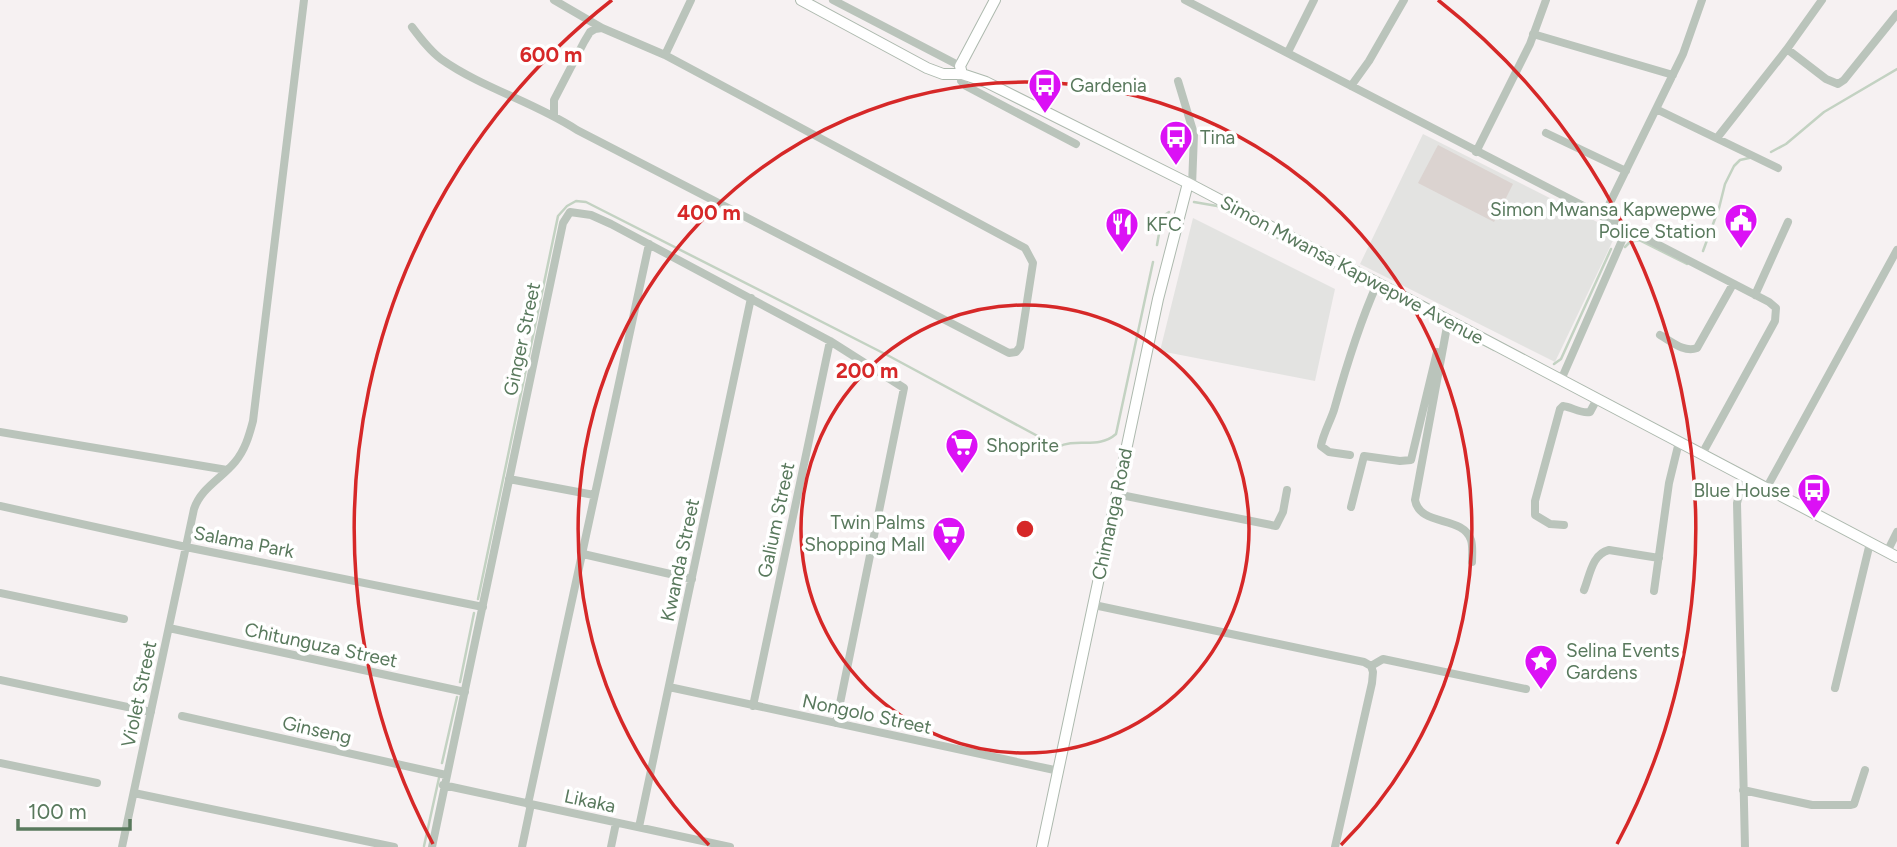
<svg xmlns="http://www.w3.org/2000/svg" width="1897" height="847" viewBox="0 0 1897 847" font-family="Figtree,sans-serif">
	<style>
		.built { fill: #e3e3e1 }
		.green { fill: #dbd3d0 }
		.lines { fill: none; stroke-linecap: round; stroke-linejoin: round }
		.stream { stroke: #c3d2c2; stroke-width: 2.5 }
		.secondary-casing { stroke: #adb9ae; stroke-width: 12 }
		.street { stroke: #bac4bb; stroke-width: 8 }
		.secondary { stroke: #fff; stroke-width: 10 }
		.ring { fill: none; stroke: #d62828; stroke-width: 3.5 }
		.labels { text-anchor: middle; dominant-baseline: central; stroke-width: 7; stroke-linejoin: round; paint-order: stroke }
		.poi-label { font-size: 19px; fill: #59795d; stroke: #fff; text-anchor: start }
		.street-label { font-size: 19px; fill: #59795d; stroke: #fff }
		.centre { fill: #d62828; stroke: #fff; stroke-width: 3.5 }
		.ring-label { font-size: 21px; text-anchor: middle; font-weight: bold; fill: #d62828; stroke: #fff; stroke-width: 7; stroke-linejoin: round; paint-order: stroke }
	</style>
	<rect width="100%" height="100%" fill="#f6f1f2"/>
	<path class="built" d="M 1423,134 L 1617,232 L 1555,362 L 1360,264 Z
		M 1193,218 L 1335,289 L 1315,381 L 1160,351 Z"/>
	<path class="green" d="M 1438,145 L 1513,184 L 1494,222 L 1418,183 Z"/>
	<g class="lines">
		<path class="stream" d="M 1771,152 L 1786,144 L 1824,112 L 1897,69
			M 1194,202 L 1217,206 L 1369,286
			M 1157,245 L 1162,217 L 1169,212
			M 1625,247 L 1630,242 L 1639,240 L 1687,264
			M 1703,251 L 1719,208 L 1725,184 L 1734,166 L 1740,160 L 1749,158
			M 1378,290 L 1442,323
			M 1451,328 L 1494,350
			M 1554,364 L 1561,359 L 1611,249
			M 478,599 L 558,216 L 567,206 L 576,201 L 586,202 L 889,356 L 1058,447 C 1076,437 1098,450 1116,434 L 1153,262
			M 460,682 L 474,613
			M 442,763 L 457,697
			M 424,846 L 439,778"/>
		<defs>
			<path id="secondary" d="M 801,0 L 927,68 L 943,74 L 962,74 L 986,82 L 1188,183 L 1897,557
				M 962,74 L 960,66 L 995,0
				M 1042,847 L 1158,299 L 1188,183"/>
		</defs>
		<use href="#secondary" class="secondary-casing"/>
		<path class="street" d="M 833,0 L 960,66
			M 1185,0 L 1769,302 L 1776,308 L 1775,321 L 1702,454
			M 412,27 C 421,39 430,51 441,59 C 482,88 534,102 577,130 L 1009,353 L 1016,352 L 1020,347 L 1033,263 L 1025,248 L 665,55 L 602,28 L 554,0
			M 1533,34 L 1673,75
			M 1787,49 L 1826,79 L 1838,84 L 1844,80 L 1897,14
			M 1288,52 L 1314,0
			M 665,55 L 691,0
			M 962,74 L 961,81 L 966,86 L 1076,144
			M 1178,81 L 1194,134 L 1192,186
			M 1351,86 L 1369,61 L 1404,0
			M 1656,109 L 1778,168
			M 554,115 L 554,100 L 584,42 L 590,32 L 595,29 L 602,28
			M 1546,133 L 1626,171
			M 1717,138 L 1787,49 L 1822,0
			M 1476,152 L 1530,44 L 1546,0
			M 1603,217 L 1683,54 L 1702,0
			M 1755,295 L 1788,222
			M 1448,321 L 1415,500 C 1420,527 1463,515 1471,540 C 1473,546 1472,555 1472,562
			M 1660,335 C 1671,341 1684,353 1697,348 L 1733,284
			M 1561,380 L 1627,229
			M 0,432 L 227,470
			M 1350,455 L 1329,452 L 1321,446 C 1323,434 1330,422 1334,410 C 1346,367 1359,324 1377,284
			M 1744,476 L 1737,503 L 1745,847
			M 509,479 L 594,495
			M 1766,489 L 1897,250
			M 1116,494 L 1276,526 L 1283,512 L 1287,490
			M 0,506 L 186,547 L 483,607
			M 1351,507 L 1364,456 L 1400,461 L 1411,460 L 1437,352
			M 1564,525 L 1550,524 L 1535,515 L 1535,501 L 1560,409 L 1563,406 C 1572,407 1581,414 1590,412 L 1597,399
			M 1887,552 L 1897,532
			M 583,554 L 692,579
			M 1584,590 C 1590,575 1592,554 1609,550 L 1659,558
			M 1654,591 L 1669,483 L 1679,442
			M 0,593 L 124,619
			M 1094,605 L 1364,662 L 1371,666 L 1373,672 L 1372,683 L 1335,847
			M 169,628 L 465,692
			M 1371,666 L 1383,659 L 1526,689
			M 0,680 L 151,712
			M 669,687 L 1059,771
			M 1835,688 L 1870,543
			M 753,706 L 830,341
			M 182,716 L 446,775
			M 0,763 L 97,783
			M 443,785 L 730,847
			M 1743,790 L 1812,805 L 1850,805 L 1854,804 L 1865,770
			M 134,793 L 394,847
			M 528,804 L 649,244
			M 639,827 L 751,298
			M 122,847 L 194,509 C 201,488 221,479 235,462 C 245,450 249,436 253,421 L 304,0
			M 432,847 L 563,223 L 570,212 L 591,215 L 611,224 L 830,341 L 904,388 L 836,723
			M 522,847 L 531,804
			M 611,847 L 616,823"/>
		<use href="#secondary" class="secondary"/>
	</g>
	<g class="ring">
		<circle cx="1025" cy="529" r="224"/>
		<path d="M709 845A447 447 0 1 1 1341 845"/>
		<path d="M433 844A671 671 0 0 1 612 0M1438 0A671 671 0 0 1 1617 844"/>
	</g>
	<defs>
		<symbol id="bus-pin" viewBox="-11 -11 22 30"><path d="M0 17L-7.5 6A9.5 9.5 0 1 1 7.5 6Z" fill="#db11f5" stroke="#fff"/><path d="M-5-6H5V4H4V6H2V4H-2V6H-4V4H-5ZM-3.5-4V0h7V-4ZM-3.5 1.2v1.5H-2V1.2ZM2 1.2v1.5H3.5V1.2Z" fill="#fff"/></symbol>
		<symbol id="civic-pin" viewBox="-11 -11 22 30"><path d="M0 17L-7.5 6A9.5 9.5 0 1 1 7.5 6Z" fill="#db11f5" stroke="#fff"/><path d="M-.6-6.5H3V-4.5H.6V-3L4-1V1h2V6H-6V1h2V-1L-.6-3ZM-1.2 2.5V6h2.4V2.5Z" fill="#fff"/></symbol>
		<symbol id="restaurant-pin" viewBox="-11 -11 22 30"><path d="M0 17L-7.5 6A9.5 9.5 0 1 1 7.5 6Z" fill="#db11f5" stroke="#fff"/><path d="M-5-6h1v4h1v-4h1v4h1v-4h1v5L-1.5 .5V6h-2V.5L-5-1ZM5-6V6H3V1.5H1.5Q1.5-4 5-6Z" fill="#fff"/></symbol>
		<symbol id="supermarket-pin" viewBox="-11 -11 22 30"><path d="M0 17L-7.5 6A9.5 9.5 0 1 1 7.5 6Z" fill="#db11f5" stroke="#fff"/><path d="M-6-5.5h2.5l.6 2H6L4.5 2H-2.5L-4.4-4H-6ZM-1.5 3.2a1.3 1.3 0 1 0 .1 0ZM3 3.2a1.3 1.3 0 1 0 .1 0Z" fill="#fff"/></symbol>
		<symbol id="sight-pin" viewBox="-11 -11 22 30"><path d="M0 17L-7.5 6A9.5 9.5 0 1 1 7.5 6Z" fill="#db11f5" stroke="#fff"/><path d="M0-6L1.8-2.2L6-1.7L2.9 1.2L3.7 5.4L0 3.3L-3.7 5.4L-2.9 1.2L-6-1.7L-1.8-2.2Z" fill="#fff"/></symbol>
	</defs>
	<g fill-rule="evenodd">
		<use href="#bus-pin" x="1026" y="66" width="38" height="52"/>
		<use href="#bus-pin" x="1157" y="118" width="38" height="52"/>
		<use href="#civic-pin" x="1722" y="201" width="38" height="52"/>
		<use href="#restaurant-pin" x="1103" y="205" width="38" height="52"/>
		<use href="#supermarket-pin" x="943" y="426" width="38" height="52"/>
		<use href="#bus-pin" x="1795" y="471" width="38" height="52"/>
		<use href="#supermarket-pin" x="930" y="514" width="38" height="52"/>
		<use href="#sight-pin" x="1522" y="642" width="38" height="52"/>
	</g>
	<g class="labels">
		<g class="poi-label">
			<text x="1070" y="85">Gardenia</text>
			<text x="1200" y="137">Tina</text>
			<text x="1716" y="209" text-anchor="end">Simon Mwansa Kapwepwe<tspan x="1716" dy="22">Police Station</tspan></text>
			<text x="1146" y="224">KFC</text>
			<text x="986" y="445">Shoprite</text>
			<text x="1790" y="490" text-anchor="end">Blue House</text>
			<text x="925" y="522" text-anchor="end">Twin Palms<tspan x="925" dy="22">Shopping Mall</tspan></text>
			<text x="1566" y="650">Selina Events<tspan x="1566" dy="22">Gardens</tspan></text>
		</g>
		<g class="street-label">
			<text transform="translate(1352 270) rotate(28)">Simon Mwansa Kapwepwe Avenue</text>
			<text transform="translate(522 339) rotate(-78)">Ginger Street</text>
			<text transform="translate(1112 514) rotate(-78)">Chimanga Road</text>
			<text transform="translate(776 520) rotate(-78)">Galium Street</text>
			<text transform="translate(244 542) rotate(11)">Salama Park</text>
			<text transform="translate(680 560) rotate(-78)">Kwanda Street</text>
			<text transform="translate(321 645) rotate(12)">Chitunguza Street</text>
			<text transform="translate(139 694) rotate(-78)">Violet Street</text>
			<text transform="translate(867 714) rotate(12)">Nongolo Street</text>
			<text transform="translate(317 730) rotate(13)">Ginseng</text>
			<text transform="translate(590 801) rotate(12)">Likaka</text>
		</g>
	</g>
	<circle cx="1025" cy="529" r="10" class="centre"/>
	<g class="ring-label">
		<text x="551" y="62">600 m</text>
		<text x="709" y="220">400 m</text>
		<text x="867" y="378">200 m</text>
	</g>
	<path d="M18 819v10h112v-10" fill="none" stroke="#59795d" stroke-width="3.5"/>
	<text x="28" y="819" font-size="21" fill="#59795d" stroke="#ffffff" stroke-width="5" paint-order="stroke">100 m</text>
</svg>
